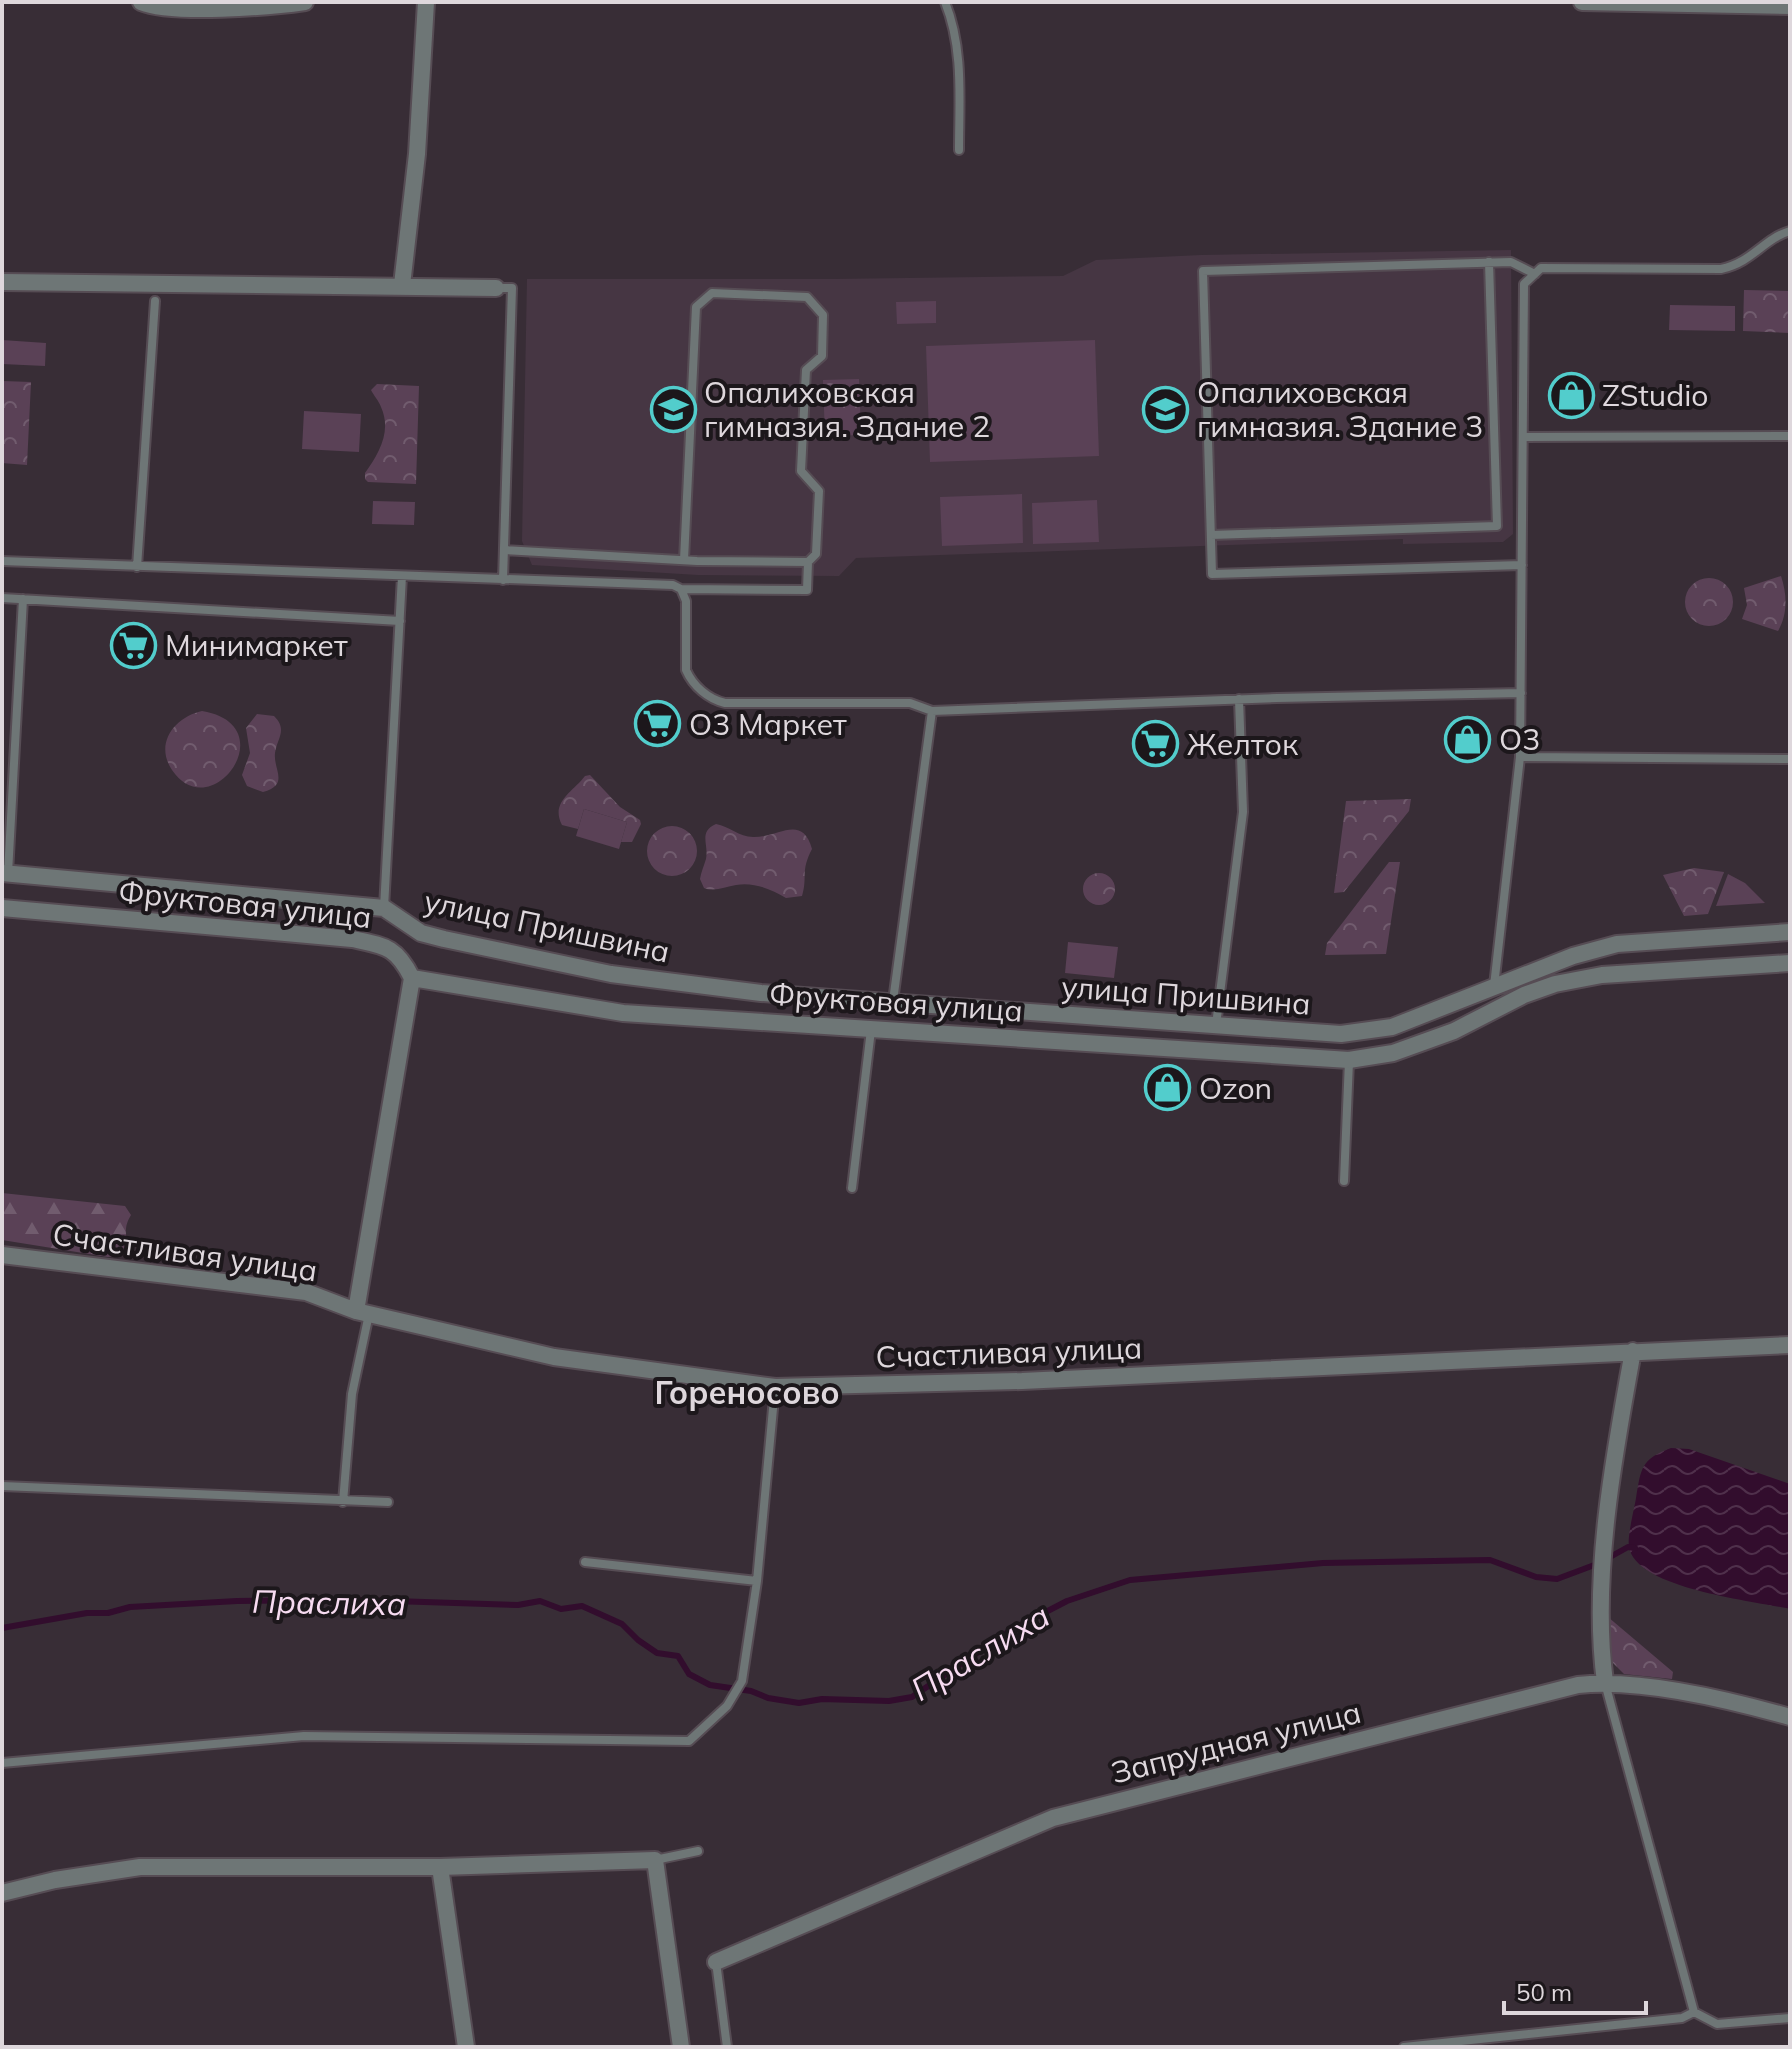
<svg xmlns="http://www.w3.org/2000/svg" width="1792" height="2049" viewBox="0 0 1792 2049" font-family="Mulish,sans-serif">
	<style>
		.built { fill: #463643 }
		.forest { fill: url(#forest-firs) }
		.park { fill: url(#park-crowns) }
		.garden { fill: #5a4156 }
		.water { fill: url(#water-waves) }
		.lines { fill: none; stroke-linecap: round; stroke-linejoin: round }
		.stream { stroke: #320d2d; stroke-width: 6 }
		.service-casing { stroke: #564c54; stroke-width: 12 }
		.minor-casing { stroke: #564c54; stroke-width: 20 }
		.service { stroke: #6e7676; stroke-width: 8 }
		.minor { stroke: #6e7676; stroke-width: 16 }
		.labels { text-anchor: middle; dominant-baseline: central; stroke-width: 8; stroke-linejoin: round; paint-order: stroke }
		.poi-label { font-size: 30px; fill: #ded7dc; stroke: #1c171b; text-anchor: start }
		.street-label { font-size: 30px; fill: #ded7dc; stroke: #1c171b }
		.neighbourhood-label { font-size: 32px; font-weight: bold; fill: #ded7dc; stroke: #1c171b }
		.water-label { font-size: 32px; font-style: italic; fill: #f7dbf1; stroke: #1c171b }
	</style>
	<defs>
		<pattern id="forest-firs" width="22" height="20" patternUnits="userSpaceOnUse" patternTransform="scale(2)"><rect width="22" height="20" fill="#5a4156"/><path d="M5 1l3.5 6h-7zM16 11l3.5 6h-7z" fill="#715c6e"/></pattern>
		<pattern id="park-crowns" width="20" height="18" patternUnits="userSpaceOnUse" patternTransform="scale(2)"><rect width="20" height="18" fill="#5a4156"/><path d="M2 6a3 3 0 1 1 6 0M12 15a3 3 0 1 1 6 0" fill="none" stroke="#715c6e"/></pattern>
		<pattern id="water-waves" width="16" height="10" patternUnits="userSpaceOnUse" patternTransform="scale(2)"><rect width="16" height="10" fill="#320d2d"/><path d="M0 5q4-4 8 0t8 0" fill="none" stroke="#4f304b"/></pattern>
	</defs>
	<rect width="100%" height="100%" fill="#382d36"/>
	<path class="built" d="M 1511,250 L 1513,534 L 1503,542 L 1403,544 L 1403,539 L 856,558 L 839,576 L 698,575 L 532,565 L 522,541 L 527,279 L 834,279 L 1063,276 L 1096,260 L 1201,255 Z"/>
	<path class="forest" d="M 2,1193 L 125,1206 L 131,1215 C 121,1231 129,1238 128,1255 L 108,1257 L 2,1240 Z"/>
	<path class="park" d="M 1744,290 L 1790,291 L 1790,333 L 1743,331 Z
		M 859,379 L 861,435 L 825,436 L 823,380 Z
		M 2,381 L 31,382 L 27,465 L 2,463 Z
		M 377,384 L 419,386 L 416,484 L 368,482 L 365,479 L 365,473 C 379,454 392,431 381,407 C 379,401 374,396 371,390 Z
		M 1781,576 C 1787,594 1788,614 1778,631 L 1742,619 L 1747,605 L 1744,588 Z
		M1685 602a24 24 0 1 1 48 0a24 24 0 1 1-48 0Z
		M 202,711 C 286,725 211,828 172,770 C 154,743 175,717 202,711 Z
		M 257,714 L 274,716 C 288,730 277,738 275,753 C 273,770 290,784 263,792 L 247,786 L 242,775 L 250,753 L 246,728 Z
		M 590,775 L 620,807 L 640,820 L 641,824 L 632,842 L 621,842 L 627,822 L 584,809 L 578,829 L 562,825 C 550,802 573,792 585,776 Z
		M 1411,799 L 1409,811 L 1344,892 L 1334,893 L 1346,801 Z
		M 716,824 C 729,826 739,837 753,837 C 778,838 802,813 812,849 C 800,872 808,876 802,896 L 786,898 C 771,889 754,882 736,885 C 725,887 714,892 704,888 L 700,879 C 701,872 704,866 706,859 C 709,844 698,832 716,824 Z
		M647 851a25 25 0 1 1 50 0a25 25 0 1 1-50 0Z
		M 1389,862 L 1400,862 L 1386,954 L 1325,955 L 1327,943 Z
		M 1694,868 L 1724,872 L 1708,914 L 1684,916 L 1663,875 Z
		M1083 889a16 16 0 1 1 32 0a16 16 0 1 1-32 0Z
		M 1608,1617 L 1673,1672 L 1672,1679 L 1624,1674 L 1608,1658 Z"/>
	<path class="garden" d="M 936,301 L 936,323 L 897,324 L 896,302 Z
		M 1670,305 L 1735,306 L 1735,331 L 1669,330 Z
		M 2,340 L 46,343 L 45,366 L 2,364 Z
		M 1095,340 L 1099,456 L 930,462 L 926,346 Z
		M 304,411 L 361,414 L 359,452 L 302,449 Z
		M 1022,494 L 1023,543 L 942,546 L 940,497 Z
		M 1097,500 L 1099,542 L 1033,544 L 1032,503 Z
		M 373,501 L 415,502 L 414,525 L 372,524 Z
		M 584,809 L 627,822 L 619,849 L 576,836 Z
		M 1728,874 L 1745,883 L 1765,903 L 1716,906 Z
		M 1068,942 L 1118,947 L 1114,978 L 1065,973 Z"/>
	<path class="water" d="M 1671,1448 L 1689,1449 L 1790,1484 L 1790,1609 C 1755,1601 1636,1589 1629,1547 C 1627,1537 1634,1510 1636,1498 C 1641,1468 1641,1459 1671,1448 Z"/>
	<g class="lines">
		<path class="stream" d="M 1610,1557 L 1628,1547 L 1635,1548
			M 2,1628 L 87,1613 L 108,1613 L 130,1607 L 237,1601 L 362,1600 L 518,1605 L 540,1601 L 561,1609 L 582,1606 L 622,1624 L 638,1640 L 657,1653 L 678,1656 L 689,1674 L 710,1685 L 751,1691 L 768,1698 L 799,1703 L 822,1699 L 889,1701 L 912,1697 L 1011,1630 L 1067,1601 L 1130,1580 L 1323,1563 L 1490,1560 L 1536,1577 L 1557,1579 L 1597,1564"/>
		<defs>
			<path id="service" d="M 945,2 C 964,49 959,100 959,150
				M 496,288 L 512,288 L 503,580
				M 1523,437 L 1790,436
				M 1211,535 L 1497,526 L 1489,262
				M 504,550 L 697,561 L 808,562 L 807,590 L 681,589
				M 684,560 L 696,307 L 712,293 L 807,297 L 823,315 L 822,356 L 806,370 L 801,471 L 819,491 L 816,554 L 808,562
				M 2,561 L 673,585 L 681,589 L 686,601 L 686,670 C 693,686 708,699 725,703 L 910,703 L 932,711 L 893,1001
				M 1522,565 L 1212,574 L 1203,271 L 1511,262 L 1535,274
				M 137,567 L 155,301
				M 2,598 L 400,621
				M 932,711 L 1277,698 L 1521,693
				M 1520,757 L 1790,759
				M 8,873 L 23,599
				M 384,908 L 402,576
				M 1494,986 L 1520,757 L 1524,284 L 1541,268 L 1721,269 C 1753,262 1763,239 1790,231
				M 1216,1025 L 1243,812 L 1239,699
				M 1344,1181 L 1349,1061
				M 852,1188 L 871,1030
				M 2,1486 L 388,1502
				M 343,1502 L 352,1394 L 369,1314
				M 585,1562 L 757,1581
				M 2,1763 L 304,1736 L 689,1741 L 727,1706 L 742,1681 L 757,1581 L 775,1387
				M 655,1860 L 698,1851
				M 716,1962 L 727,2047
				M 1694,2012 L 1717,2024 L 1790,2018
				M 1404,2047 L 1682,2018 L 1694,2012 L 1605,1683"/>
			<path id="minor" d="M 141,2 C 172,15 270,7 305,2
				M 1582,2 L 1790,6
				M 2,282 L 496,288
				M 402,285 L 417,154 L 426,2
				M 2,873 L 384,908 L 421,933 L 444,939 L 611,974 L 761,993 L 1341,1034 L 1392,1027 L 1573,956 L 1617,944 L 1790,932
				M 2,908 L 352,939 C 385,946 396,946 412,978 L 623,1013 L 1349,1060 L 1393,1053 L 1454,1031 L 1524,995 L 1555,984 L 1602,975 L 1790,963
				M 2,1255 L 306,1292 L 356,1311 L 554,1357 L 775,1387 L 1022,1381 L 1790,1345
				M 356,1311 L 412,978
				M 1605,1682 C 1591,1578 1614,1454 1633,1351
				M 440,1867 L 466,2047
				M 2,1893 L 55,1880 L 140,1867 L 440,1867 L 655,1860 L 681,2047
				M 716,1962 L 1053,1818 L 1578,1685 C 1640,1678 1730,1700 1790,1717"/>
		</defs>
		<use href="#service" class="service-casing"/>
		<use href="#minor" class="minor-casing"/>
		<use href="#service" class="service"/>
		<use href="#minor" class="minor"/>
	</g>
	<defs>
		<symbol id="shop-ring" viewBox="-11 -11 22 22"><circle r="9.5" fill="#1c171b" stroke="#52cdcc" stroke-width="1.5"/><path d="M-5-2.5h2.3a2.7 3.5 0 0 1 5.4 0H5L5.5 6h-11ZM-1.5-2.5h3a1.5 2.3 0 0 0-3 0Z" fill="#52cdcc"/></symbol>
		<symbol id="school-ring" viewBox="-11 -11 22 22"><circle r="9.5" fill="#1c171b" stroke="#52cdcc" stroke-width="1.5"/><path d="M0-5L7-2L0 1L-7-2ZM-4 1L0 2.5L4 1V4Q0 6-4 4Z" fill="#52cdcc"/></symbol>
		<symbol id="supermarket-ring" viewBox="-11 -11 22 22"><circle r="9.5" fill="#1c171b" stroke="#52cdcc" stroke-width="1.5"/><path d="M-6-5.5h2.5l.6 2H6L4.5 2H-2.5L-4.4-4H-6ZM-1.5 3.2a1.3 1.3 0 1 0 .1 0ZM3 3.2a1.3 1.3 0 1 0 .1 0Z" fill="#52cdcc"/></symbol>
	</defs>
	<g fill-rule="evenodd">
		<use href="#shop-ring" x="1546" y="370" width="51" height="51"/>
		<use href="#school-ring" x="648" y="384" width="51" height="51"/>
		<use href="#school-ring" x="1140" y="384" width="51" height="51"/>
		<use href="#supermarket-ring" x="108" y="620" width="51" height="51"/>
		<use href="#supermarket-ring" x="632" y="698" width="51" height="51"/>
		<use href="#shop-ring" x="1442" y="714" width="51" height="51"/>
		<use href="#supermarket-ring" x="1130" y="718" width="51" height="51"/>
		<use href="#shop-ring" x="1142" y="1062" width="51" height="51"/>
	</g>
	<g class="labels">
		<g class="poi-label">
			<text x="704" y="392">Опалиховская<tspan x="704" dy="34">гимназия. Здание 2</tspan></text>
			<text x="1197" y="392">Опалиховская<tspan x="1197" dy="34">гимназия. Здание 3</tspan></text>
			<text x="1602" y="395">ZStudio</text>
			<text x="165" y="645">Минимаркет</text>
			<text x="689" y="724">О3 Маркет</text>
			<text x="1499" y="739">О3</text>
			<text x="1187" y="744">Желток</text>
			<text x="1199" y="1088">Ozon</text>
		</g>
		<g class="street-label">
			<text transform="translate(245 904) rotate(6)">Фруктовая улица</text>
			<text transform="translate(547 926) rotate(12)">улица Пришвина</text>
			<text transform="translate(1186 995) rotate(4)">улица Пришвина</text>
			<text transform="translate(896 1002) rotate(4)">Фруктовая улица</text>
			<text transform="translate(185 1252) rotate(8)">Счастливая улица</text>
			<text transform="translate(1009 1352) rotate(-2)">Счастливая улица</text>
			<text transform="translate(1236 1742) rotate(-14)">Запрудная улица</text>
		</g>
		<g class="neighbourhood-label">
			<text x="747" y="1392">Гореносово</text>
		</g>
		<g class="water-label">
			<text transform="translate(329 1602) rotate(1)">Праслиха</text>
			<text transform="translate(980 1652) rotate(-31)">Праслиха</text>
		</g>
	</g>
	<rect width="1792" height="2049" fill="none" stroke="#ded7dc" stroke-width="8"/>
	<path d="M1504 2001v12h142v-12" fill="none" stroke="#ded7dc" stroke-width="4"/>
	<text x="1516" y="2001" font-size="24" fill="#ded7dc" stroke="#1c171b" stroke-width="6" paint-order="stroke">50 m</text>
</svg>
